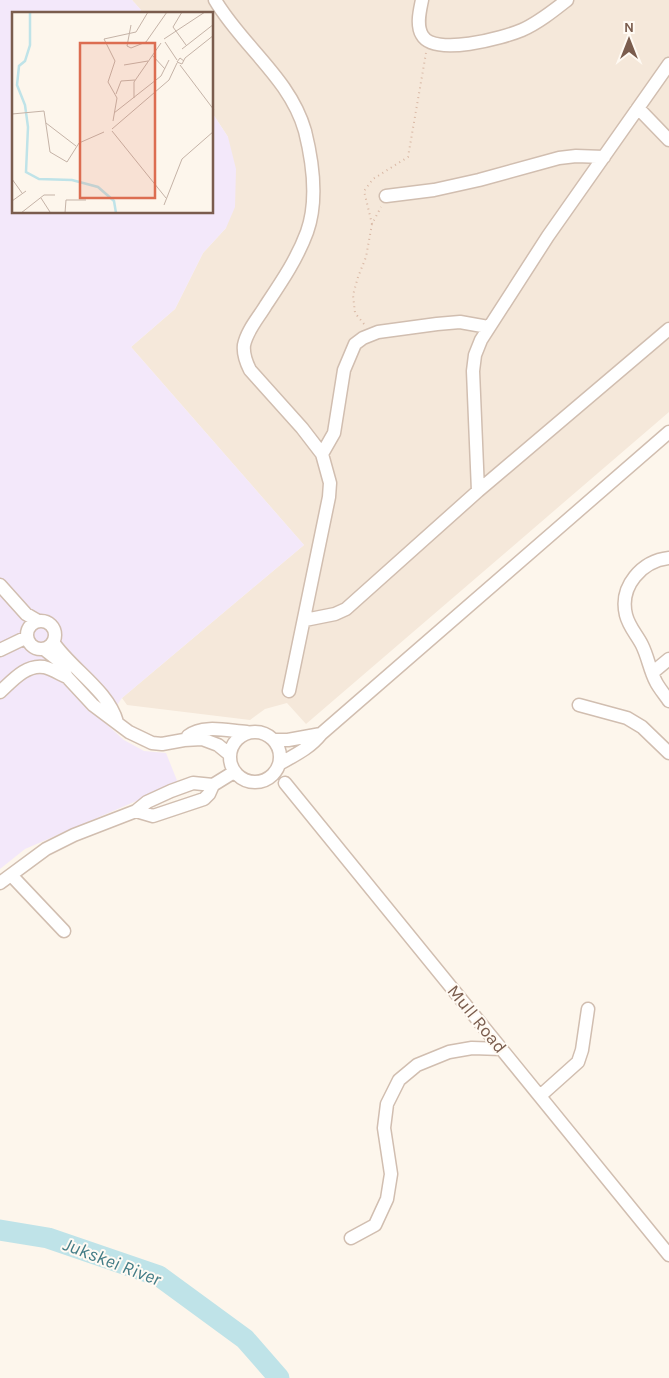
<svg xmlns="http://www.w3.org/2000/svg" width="669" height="1378" viewBox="0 0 669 1378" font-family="Karla,sans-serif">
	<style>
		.residential { fill: #f5e8da }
		.education { fill: #f3e8fa }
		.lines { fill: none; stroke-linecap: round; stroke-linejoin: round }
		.river { stroke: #bfe3e8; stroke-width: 21 }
		.minor-casing { stroke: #d1beb0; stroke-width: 15 }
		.path { stroke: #d9b8a5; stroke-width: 2; stroke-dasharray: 1 4; stroke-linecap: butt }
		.minor { stroke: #fff; stroke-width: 12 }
		.labels { text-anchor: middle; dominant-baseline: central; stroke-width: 4; stroke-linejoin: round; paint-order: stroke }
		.street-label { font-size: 18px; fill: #7a5c4d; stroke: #fffaf3 }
		.water-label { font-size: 19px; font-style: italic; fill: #437c86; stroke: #fffaf3 }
		.inset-river { fill: none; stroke: #bfe3e8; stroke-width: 2.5 }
		.inset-road { fill: none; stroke: #c5b3a7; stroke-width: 1 }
		.view { fill: #dc6d51; fill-opacity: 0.15; stroke: #dc6d51; stroke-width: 2.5 }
		.inset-edge { fill: none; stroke: #7a5c4d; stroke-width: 2.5 }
	</style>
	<rect width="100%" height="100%" fill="#fdf6ec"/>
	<path class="residential" d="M 132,0 L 669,0 L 669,412 L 306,724 L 287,703 L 265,709 L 250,720 L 127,705 L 122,698 L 304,545 L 131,347 L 175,309 L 203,253 L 226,228 L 228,137 L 213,114 L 212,14 L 141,14 L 141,10 Z"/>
	<path class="education" d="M 0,0 L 132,0 L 141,10 L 141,14 L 14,14 L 14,212 L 212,212 L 213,114 L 228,137 L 236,169 L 235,207 L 226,228 L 203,253 L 175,309 L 131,347 L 304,545 L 122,698 L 105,723 L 124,740 L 144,751 L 166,753 L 178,783 L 25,849 L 0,869 Z"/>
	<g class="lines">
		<path class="river" d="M 0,1230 L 48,1238 L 159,1276 L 245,1339 L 279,1378"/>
		<defs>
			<path id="minor" d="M 215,0 C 242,46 290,78 305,131 C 313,163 318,201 307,232 C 297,259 282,281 266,305 C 259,317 247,330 244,345 C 243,353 246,362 250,370 L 302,428 L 322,454 L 330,483 L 329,497 L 289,691
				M 422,0 C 420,10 416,25 422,35 C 434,57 503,38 522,30 C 538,23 553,11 567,0
				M 638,108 L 669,140
				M 386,196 L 434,190 L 479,180 L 559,158 L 576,156 L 604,157
				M 322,454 L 334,433 L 344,370 L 355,344 L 363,338 L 378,332 L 437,324 L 460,322 L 488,327
				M 478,491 L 473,371 L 475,355 L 481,340 L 548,236 L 669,64
				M 669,558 C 642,561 619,586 626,615 C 629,627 637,635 642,645 C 648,657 650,671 656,682 C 659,688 665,695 669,701
				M 0,585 L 26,614 L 38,621
				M 305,620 L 335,614 L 346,609 L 478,491 L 669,329
				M27 635a14 14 0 1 1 28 0a14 14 0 1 1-28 0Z
				M 53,642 C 71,669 108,690 117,722
				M 44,649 L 58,660 L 67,677 L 93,705 L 129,732 L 152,743 L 162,744 L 184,740 L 202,739 L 218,745 L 229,754
				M 0,650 L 27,637
				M 652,673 L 669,659
				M 0,692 C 12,681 26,664 44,667 C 52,669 60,674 67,677
				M 579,705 L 627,718 L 642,727 L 669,753
				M230 757a25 25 0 1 1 50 0a25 25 0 1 1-50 0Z
				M 188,736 C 203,724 229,731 247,732
				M 274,740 L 288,740 L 321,734
				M 279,764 C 295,755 310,748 321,734 L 669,432
				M 285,783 L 669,1255
				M 136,811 L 153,816 L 204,799 L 209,794 L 213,785 L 234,772
				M 11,875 L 64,931
				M 0,883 L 46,849 L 74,835 L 136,811 L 147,802 L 171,791 L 193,783 L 213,785
				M 540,1096 L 578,1062 L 582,1050 L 588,1009
				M 351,1238 L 375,1225 L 387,1199 L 391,1174 L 384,1128 L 387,1104 L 399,1080 L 417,1065 L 449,1052 L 472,1048 L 502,1049"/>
		</defs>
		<use href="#minor" class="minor-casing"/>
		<path class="path" d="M 372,224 L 364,191 L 373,179 L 408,157 L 426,53
			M 364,324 L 355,313 L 353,295 L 358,277 L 366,257 L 372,224 L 381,207"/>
		<use href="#minor" class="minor"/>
	</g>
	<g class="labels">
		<g class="street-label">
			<text transform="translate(477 1019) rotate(51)">Mull Road</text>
		</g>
		<g class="water-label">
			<text transform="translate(112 1262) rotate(21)">Jukskei River</text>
		</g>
	</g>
	<g transform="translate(12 12)">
		<rect width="201" height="201" fill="#fdf6ec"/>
		<path class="inset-river" d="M 18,0 L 18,33 L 13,49 L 7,54 L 5,73 L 13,93 L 16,115 L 14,160 L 27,167 L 60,168 L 86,175 L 102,189 L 104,201"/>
		<path class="inset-road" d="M 170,0 L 161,15 L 174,33M 119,13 L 115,34 L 119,36 L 134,30 L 155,0M 152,27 L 193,0M 153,30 L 165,48M 170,37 L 202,12M 140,43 L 153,57M 172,49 L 168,46 L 165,50 L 170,52 L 173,46 L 202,23M 112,53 L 136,49M 168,53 L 202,98M 104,82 L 109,69 L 123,68M 122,86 L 122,70 L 149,31M 102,101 L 149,64 L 157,48M 0,102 L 32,99 L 38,140 L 55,150 L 67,131 L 92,120M 101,109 L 105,86 L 96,70 L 103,49 L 92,27 L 124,20 L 136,0M 34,111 L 64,134M 100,117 L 157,68 L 165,51M 100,119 L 154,186M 0,167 L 10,181M 29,186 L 38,200M 0,189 L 14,179M 152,193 L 170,147 L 202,119M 9,201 L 32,183 L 43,183M 53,201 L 54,188 L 74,188"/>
		<path class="view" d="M 68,31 L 143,31 L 143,186 L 68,186 Z"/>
		<rect width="201" height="201" class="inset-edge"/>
	</g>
	<g transform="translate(629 40)" stroke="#fffaf3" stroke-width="4" paint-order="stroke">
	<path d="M0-4L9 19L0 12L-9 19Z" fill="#7a5c4d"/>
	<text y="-8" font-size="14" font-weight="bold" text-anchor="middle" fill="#7a5c4d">N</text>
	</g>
</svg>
